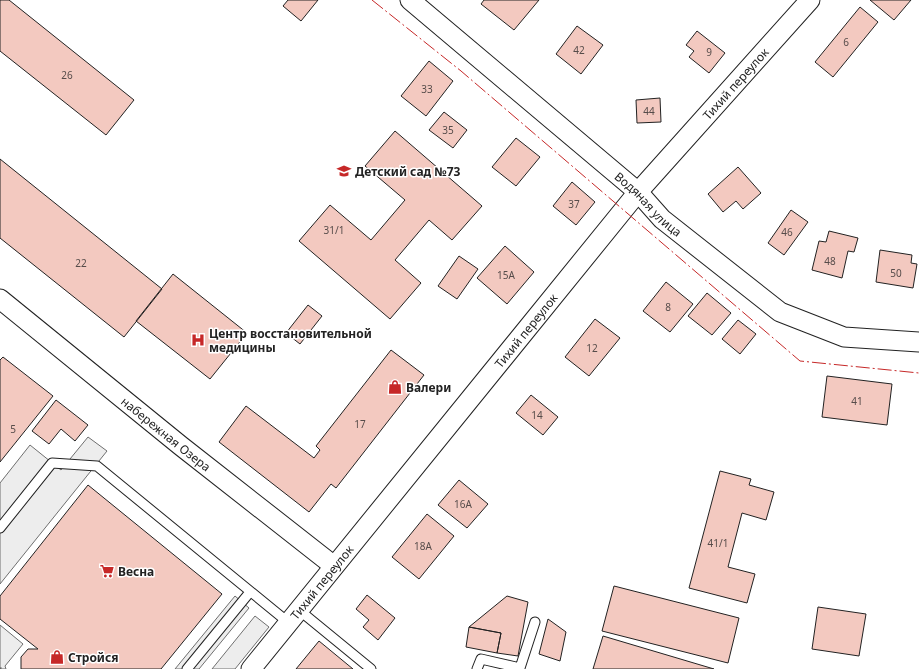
<svg xmlns="http://www.w3.org/2000/svg" width="919" height="669" viewBox="0 0 919 669" font-family="'Noto Sans',sans-serif">
	<style>
		.parking { fill: #ededed; stroke: #6f6f6f }
		.building { fill: #f3c9c0; stroke: #222 }
		.lines { fill: none; stroke-linecap: round; stroke-linejoin: round }
		.service-casing { stroke: #222; stroke-width: 11 }
		.minor-casing { stroke: #222; stroke-width: 21 }
		.path { stroke: #646464; stroke-width: 2.5; stroke-dasharray: 3 2; stroke-linecap: butt }
		.service { stroke: #fff; stroke-width: 9 }
		.minor { stroke: #fff; stroke-width: 19 }
		.power { stroke: #c62828; stroke-width: 1; stroke-dasharray: 14 3 2 3; stroke-linecap: butt }
		.labels { text-anchor: middle; dominant-baseline: central; stroke-width: 3; stroke-linejoin: round; paint-order: stroke }
		.number-label { font-size: 10px; fill: #564c4a }
		.street-label { font-size: 12px; fill: #222; stroke: #fff }
		.poi-label { font-size: 12px; font-weight: bold; fill: #222; stroke: #fff; text-anchor: start }
	</style>
	<rect width="100%" height="100%" fill="#fff"/>
	<path class="parking" d="M 88,437 L 107,451 L 0,584 L 0,483 L 30,445 L 61,470 Z
		M 235,596 L 249,608 L 199,669 L 175,669 Z
		M 255,616 L 269,627 L 235,669 L 212,669 Z
		M 0,625 L 23,644 L 5,666 L 6,669 L 0,669 Z"/>
	<path class="building" d="M 0,0 L 9,0 L 134,100 L 106,135 L 0,51 Z
		M 288,0 L 318,0 L 301,21 L 283,6 Z
		M 484,0 L 539,0 L 514,30 L 481,4 Z
		M 870,0 L 911,0 L 894,20 Z
		M 860,7 L 878,22 L 833,77 L 815,62 Z
		M 577,26 L 603,45 L 581,74 L 556,54 Z
		M 697,31 L 725,53 L 709,73 L 689,57 L 694,51 L 686,45 Z
		M 429,61 L 453,81 L 426,116 L 401,96 Z
		M 660,98 L 661,122 L 637,123 L 636,100 Z
		M 444,112 L 467,130 L 453,148 L 429,130 Z
		M 395,131 L 482,206 L 452,240 L 429,220 L 395,260 L 421,283 L 390,319 L 299,241 L 330,205 L 371,240 L 405,200 L 365,166 Z
		M 516,138 L 540,157 L 516,186 L 492,167 Z
		M 0,159 L 162,289 L 124,337 L 0,238 Z
		M 738,167 L 761,193 L 743,209 L 736,201 L 723,212 L 708,194 Z
		M 572,182 L 595,202 L 576,225 L 553,206 Z
		M 791,210 L 808,222 L 784,255 L 768,243 Z
		M 829,231 L 858,238 L 854,252 L 848,251 L 842,278 L 812,270 L 819,241 L 826,242 Z
		M 505,246 L 534,272 L 507,304 L 477,278 Z
		M 880,250 L 912,255 L 911,263 L 917,264 L 913,288 L 876,282 Z
		M 459,256 L 478,269 L 457,299 L 438,286 Z
		M 173,274 L 247,333 L 210,379 L 136,321 Z
		M 666,282 L 693,304 L 670,332 L 643,311 Z
		M 707,293 L 731,313 L 712,335 L 688,316 Z
		M 308,305 L 322,316 L 300,344 L 286,333 Z
		M 595,319 L 620,338 L 589,376 L 565,357 Z
		M 738,320 L 756,334 L 740,354 L 722,339 Z
		M 391,350 L 424,375 L 336,488 L 331,484 L 309,512 L 219,442 L 246,406 L 314,458 L 320,450 L 316,446 Z
		M 3,357 L 53,396 L 0,462 L 0,360 Z
		M 827,376 L 892,384 L 887,425 L 822,417 Z
		M 531,395 L 558,417 L 543,435 L 516,413 Z
		M 56,400 L 88,425 L 75,441 L 61,429 L 49,444 L 32,431 Z
		M 720,471 L 751,479 L 749,485 L 774,492 L 766,520 L 742,513 L 728,567 L 755,574 L 747,603 L 689,588 Z
		M 459,480 L 488,504 L 467,528 L 438,505 Z
		M 88,485 L 222,594 L 161,669 L 21,669 L 21,657 L 28,649 L 38,649 L 0,619 L 0,596 Z
		M 427,514 L 454,536 L 419,579 L 392,557 Z
		M 614,586 L 739,618 L 728,663 L 602,631 Z
		M 367,595 L 395,618 L 378,640 L 363,627 L 369,620 L 356,609 Z
		M 507,596 L 528,602 L 518,656 L 497,653 L 501,633 L 469,627 Z
		M 818,607 L 866,614 L 859,656 L 812,649 Z
		M 548,619 L 566,632 L 560,661 L 539,654 Z
		M 469,627 L 501,633 L 497,653 L 466,647 Z
		M 603,636 L 714,669 L 593,669 Z
		M 319,641 L 353,669 L 296,669 Z"/>
	<g class="lines">
		<defs>
			<path id="service" d="M 0,528 L 52,463 L 97,466 L 289,623
				M 299,610 L 371,669
				M 187,669 L 250,592
				M 477,669 L 481,659 L 520,668 L 535,622"/>
			<g id="minor">
				<path id="s1" d="M 410,0 L 638,192 L 662,219 L 780,312 L 844,337 L 919,342"/>
				<path id="s2" d="M 0,299 L 181,446 L 334,566"/>
				<path id="s3" d="M 251,669 L 638,192 L 810,0"/>
			</g>
		</defs>
		<use href="#service" class="service-casing"/>
		<use href="#minor" class="minor-casing"/>
		<path class="path" d="M 0,668 L 1,669"/>
		<use href="#service" class="service"/>
		<use href="#minor" class="minor"/>
		<path class="power" d="M 372,0 L 461,71 L 800,361 L 919,373"/>
	</g>
	<defs>
		<symbol id="school-bare" viewBox="-9 -9 18 18"><path d="M0-5L7-2L0 1L-7-2ZM-4 1L0 2.5L4 1V4Q0 6-4 4Z" fill="#c62828" stroke="#fff" stroke-width="2.5" paint-order="stroke"/></symbol>
		<symbol id="hospital-bare" viewBox="-9 -9 18 18"><path d="M-5-5h3v3.5h4V-5h3V5h-3V1.5h-4V5h-3Z" fill="#c62828" stroke="#fff" stroke-width="2.5" paint-order="stroke"/></symbol>
		<symbol id="shop-bare" viewBox="-9 -9 18 18"><path d="M-5-2.5h2.3a2.7 3.5 0 0 1 5.4 0H5L5.5 6h-11ZM-1.5-2.5h3a1.5 2.3 0 0 0-3 0Z" fill="#c62828" stroke="#fff" stroke-width="2.5" paint-order="stroke"/></symbol>
		<symbol id="supermarket-bare" viewBox="-9 -9 18 18"><path d="M-6-5.5h2.5l.6 2H6L4.5 2H-2.5L-4.4-4H-6ZM-1.5 3.2a1.3 1.3 0 1 0 .1 0ZM3 3.2a1.3 1.3 0 1 0 .1 0Z" fill="#c62828" stroke="#fff" stroke-width="2.5" paint-order="stroke"/></symbol>
	</defs>
	<g fill-rule="evenodd">
		<use href="#school-bare" x="334" y="161" width="20" height="20"/>
		<use href="#hospital-bare" x="188" y="330" width="20" height="20"/>
		<use href="#shop-bare" x="385" y="377" width="20" height="20"/>
		<use href="#supermarket-bare" x="97" y="561" width="20" height="20"/>
		<use href="#shop-bare" x="47" y="647" width="20" height="20"/>
	</g>
	<g class="labels">
		<g class="number-label">
			<text x="846" y="42">6</text>
			<text x="579" y="50">42</text>
			<text x="709" y="52">9</text>
			<text x="67" y="75">26</text>
			<text x="427" y="89">33</text>
			<text x="649" y="111">44</text>
			<text x="448" y="130">35</text>
			<text x="574" y="204">37</text>
			<text x="334" y="230">31/1</text>
			<text x="787" y="232">46</text>
			<text x="830" y="261">48</text>
			<text x="81" y="263">22</text>
			<text x="896" y="273">50</text>
			<text x="506" y="275">15А</text>
			<text x="668" y="307">8</text>
			<text x="592" y="348">12</text>
			<text x="857" y="401">41</text>
			<text x="537" y="415">14</text>
			<text x="360" y="424">17</text>
			<text x="13" y="429">5</text>
			<text x="463" y="504">16А</text>
			<text x="718" y="543">41/1</text>
			<text x="423" y="546">18А</text>
		</g>
		<g class="street-label">
			<text stroke="none"><textPath href="#s3" startOffset="760">Тихий переулок</textPath></text>
			<text stroke="none"><textPath href="#s1" startOffset="314">Водяная улица</textPath></text>
			<text stroke="none"><textPath href="#s3" startOffset="436">Тихий переулок</textPath></text>
			<text stroke="none"><textPath href="#s2" startOffset="214">набережная Озера</textPath></text>
			<text stroke="none"><textPath href="#s3" startOffset="112">Тихий переулок</textPath></text>
		</g>
		<g class="poi-label">
			<text x="355" y="171">Детский сад №73</text>
			<text x="209" y="333">Центр восстановительной<tspan x="209" dy="14">медицины</tspan></text>
			<text x="406" y="387">Валери</text>
			<text x="118" y="571">Весна</text>
			<text x="68" y="657">Стройся</text>
		</g>
	</g>
</svg>
